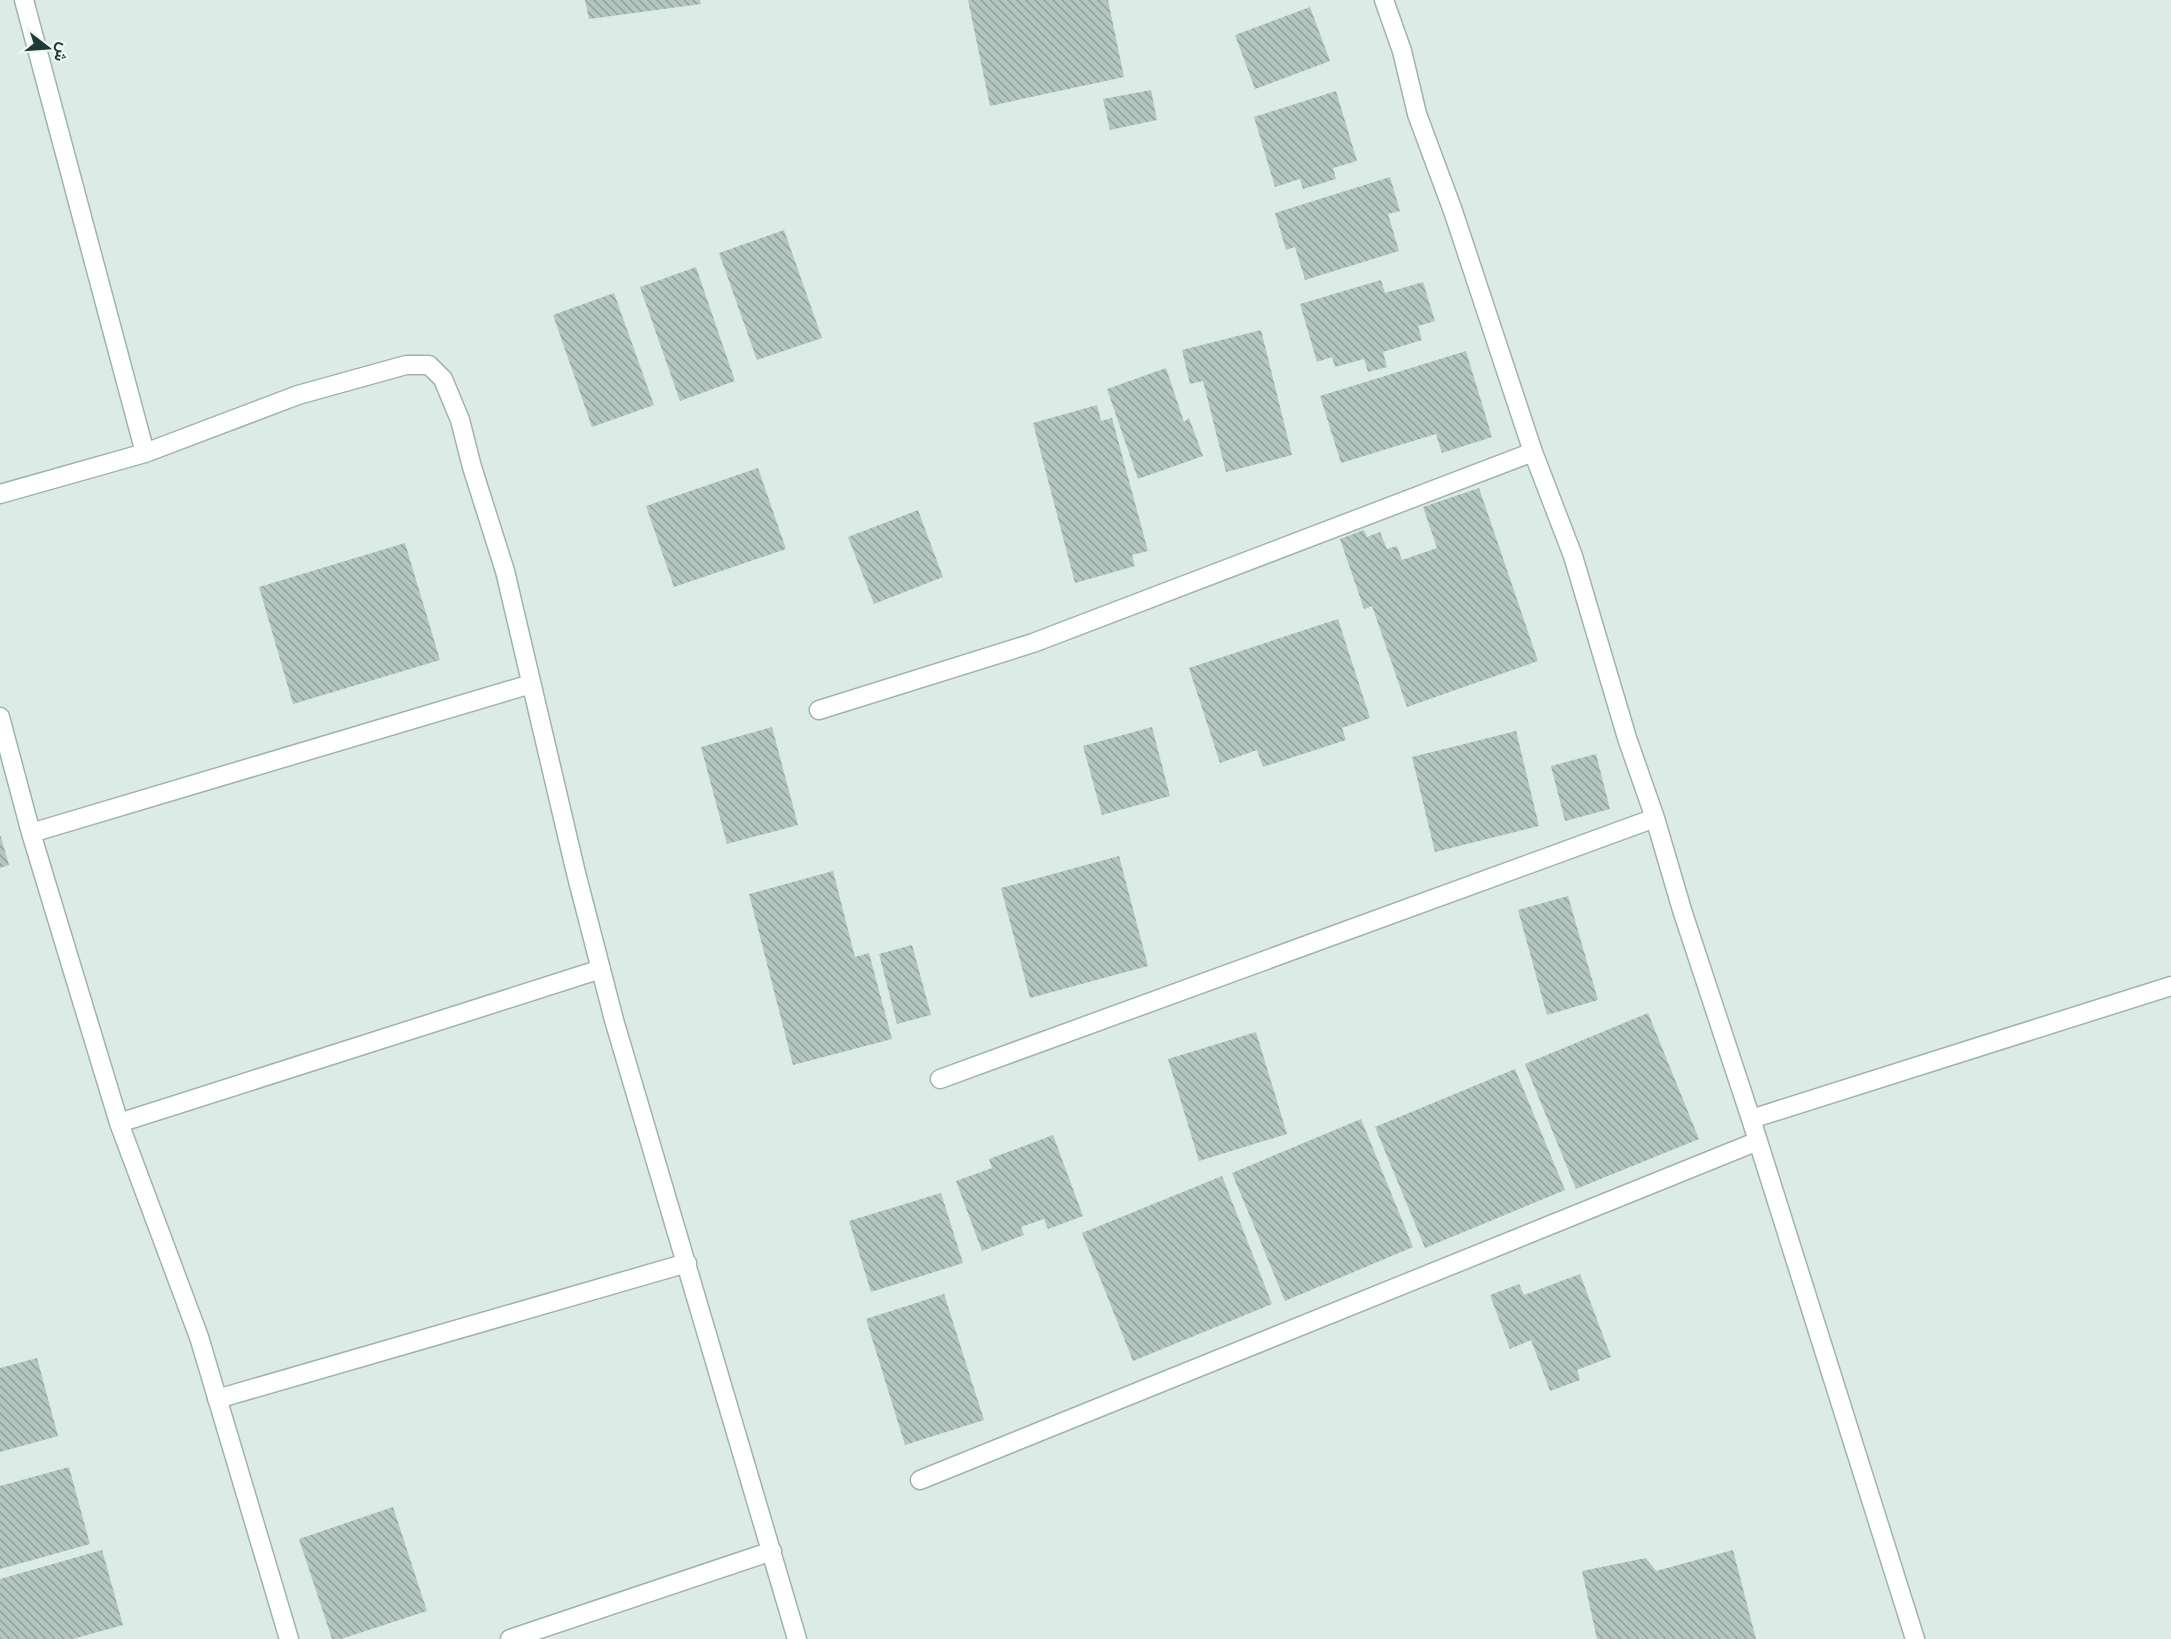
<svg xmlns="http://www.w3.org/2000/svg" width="2171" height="1639" viewBox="0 0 2171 1639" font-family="'Public Sans',Vazirmatn,sans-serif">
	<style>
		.building { fill: url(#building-back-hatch) }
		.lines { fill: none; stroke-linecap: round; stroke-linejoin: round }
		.minor-casing { stroke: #a0b3ae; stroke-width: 21 }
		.minor { stroke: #fff; stroke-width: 18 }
	</style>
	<defs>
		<pattern id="building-back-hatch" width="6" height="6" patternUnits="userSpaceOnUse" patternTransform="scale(1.5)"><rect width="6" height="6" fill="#b3c6c0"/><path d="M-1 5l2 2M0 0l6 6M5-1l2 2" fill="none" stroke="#91a29d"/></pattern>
	</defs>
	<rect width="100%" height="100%" fill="#ddebe6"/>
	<path class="building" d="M 585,0 L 700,0 L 701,4 L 589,19 Z
		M 968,0 L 1108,0 L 1124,77 L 990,106 Z
		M 1310,7 L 1330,61 L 1255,89 L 1235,35 Z
		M 1151,90 L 1157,120 L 1110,130 L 1103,99 Z
		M 1336,91 L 1357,161 L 1333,168 L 1336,179 L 1303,189 L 1300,179 L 1275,187 L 1254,117 Z
		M 1390,177 L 1400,211 L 1388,214 L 1399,251 L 1305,280 L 1295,247 L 1286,250 L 1275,213 Z
		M 784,230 L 822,338 L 757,360 L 719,253 Z
		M 696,267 L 735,381 L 680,401 L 640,287 Z
		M 1381,280 L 1385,293 L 1423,282 L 1435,321 L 1418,326 L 1422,340 L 1383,352 L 1387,367 L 1368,372 L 1364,359 L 1335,367 L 1332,357 L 1317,362 L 1300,304 Z
		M 614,293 L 654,405 L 592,427 L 553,315 Z
		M 1261,330 L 1292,455 L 1226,472 L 1203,381 L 1190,384 L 1182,350 Z
		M 1466,351 L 1492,437 L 1442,453 L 1436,434 L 1341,463 L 1320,396 Z
		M 1166,368 L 1184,422 L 1189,418 L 1203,456 L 1138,479 L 1107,389 Z
		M 1097,405 L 1101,421 L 1112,418 L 1148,551 L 1132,555 L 1135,566 L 1075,583 L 1033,423 Z
		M 758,468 L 786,549 L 674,587 L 646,506 Z
		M 1479,488 L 1538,661 L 1407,707 L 1372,606 L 1364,609 L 1340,539 L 1364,530 L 1367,537 L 1380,532 L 1387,549 L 1397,546 L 1402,560 L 1437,548 L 1423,507 Z
		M 918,510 L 943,577 L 874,604 L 848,537 Z
		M 405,543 L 440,660 L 293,704 L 259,587 Z
		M 1338,619 L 1370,718 L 1342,728 L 1346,740 L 1263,767 L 1257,750 L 1220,763 L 1189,668 Z
		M 772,727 L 798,825 L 727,844 L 701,747 Z
		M 1152,727 L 1170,796 L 1102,815 L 1083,746 Z
		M 1516,731 L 1539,826 L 1435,852 L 1412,757 Z
		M 1596,754 L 1610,809 L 1565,821 L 1551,766 Z
		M 0,834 L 9,865 L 0,868 Z
		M 1119,856 L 1148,966 L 1030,998 L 1001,888 Z
		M 833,871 L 855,957 L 869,953 L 892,1039 L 793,1065 L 749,894 Z
		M 1568,896 L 1598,1000 L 1547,1015 L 1518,910 Z
		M 912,945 L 931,1015 L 897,1024 L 879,954 Z
		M 1648,1013 L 1699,1139 L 1576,1189 L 1525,1064 Z
		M 1256,1032 L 1287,1134 L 1199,1161 L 1168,1059 Z
		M 1515,1069 L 1565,1190 L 1425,1248 L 1375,1127 Z
		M 1361,1119 L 1413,1247 L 1285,1301 L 1232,1173 Z
		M 1053,1135 L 1083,1216 L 1048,1229 L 1044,1219 L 1021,1227 L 1024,1235 L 982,1251 L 956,1181 L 992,1168 L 989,1159 Z
		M 1222,1176 L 1272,1304 L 1133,1361 L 1082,1233 Z
		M 941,1193 L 963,1263 L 871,1292 L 849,1221 Z
		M 1580,1274 L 1611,1357 L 1577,1370 L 1580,1380 L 1550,1391 L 1531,1340 L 1510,1349 L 1490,1295 L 1519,1284 L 1524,1295 Z
		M 944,1294 L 984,1420 L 905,1445 L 866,1319 Z
		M 37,1358 L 58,1436 L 0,1452 L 0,1368 Z
		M 69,1467 L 90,1544 L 0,1569 L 0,1486 Z
		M 393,1507 L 427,1611 L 341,1639 L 332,1639 L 299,1539 Z
		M 102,1550 L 123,1625 L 73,1639 L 0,1639 L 0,1579 Z
		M 1733,1550 L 1756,1639 L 1597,1639 L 1582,1571 L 1646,1558 L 1656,1571 Z"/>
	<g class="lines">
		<defs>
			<path id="minor" d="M 24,0 L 145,453
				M 1384,0 L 1402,51 L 1417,114 L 1453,211 L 1533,452 L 1573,556 L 1627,738 L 1655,818 L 1682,910 L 1751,1119 L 1915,1639
				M 0,494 L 145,453 L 298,395 L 406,365 L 429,365 L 443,379 L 460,420 L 472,467 L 505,571 L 576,873 L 614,1020 L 797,1639
				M 819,710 L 1033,643 L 1533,452
				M 0,717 L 31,833 L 531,684
				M 31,833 L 119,1123 L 199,1337 L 289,1639
				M 940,1079 L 1655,818
				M 1751,1119 L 2171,986
				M 119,1123 L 601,969
				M 217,1399 L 687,1263
				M 920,1480 L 1758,1141
				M 510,1639 L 772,1551"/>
		</defs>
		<use href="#minor" class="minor-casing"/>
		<use href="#minor" class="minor"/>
	</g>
	<g transform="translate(48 48) rotate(107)" stroke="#eef7f4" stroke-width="4.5" paint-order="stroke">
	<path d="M0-4.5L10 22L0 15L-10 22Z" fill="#1e3b37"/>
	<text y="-9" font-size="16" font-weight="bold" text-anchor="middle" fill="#1e3b37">ش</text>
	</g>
</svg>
